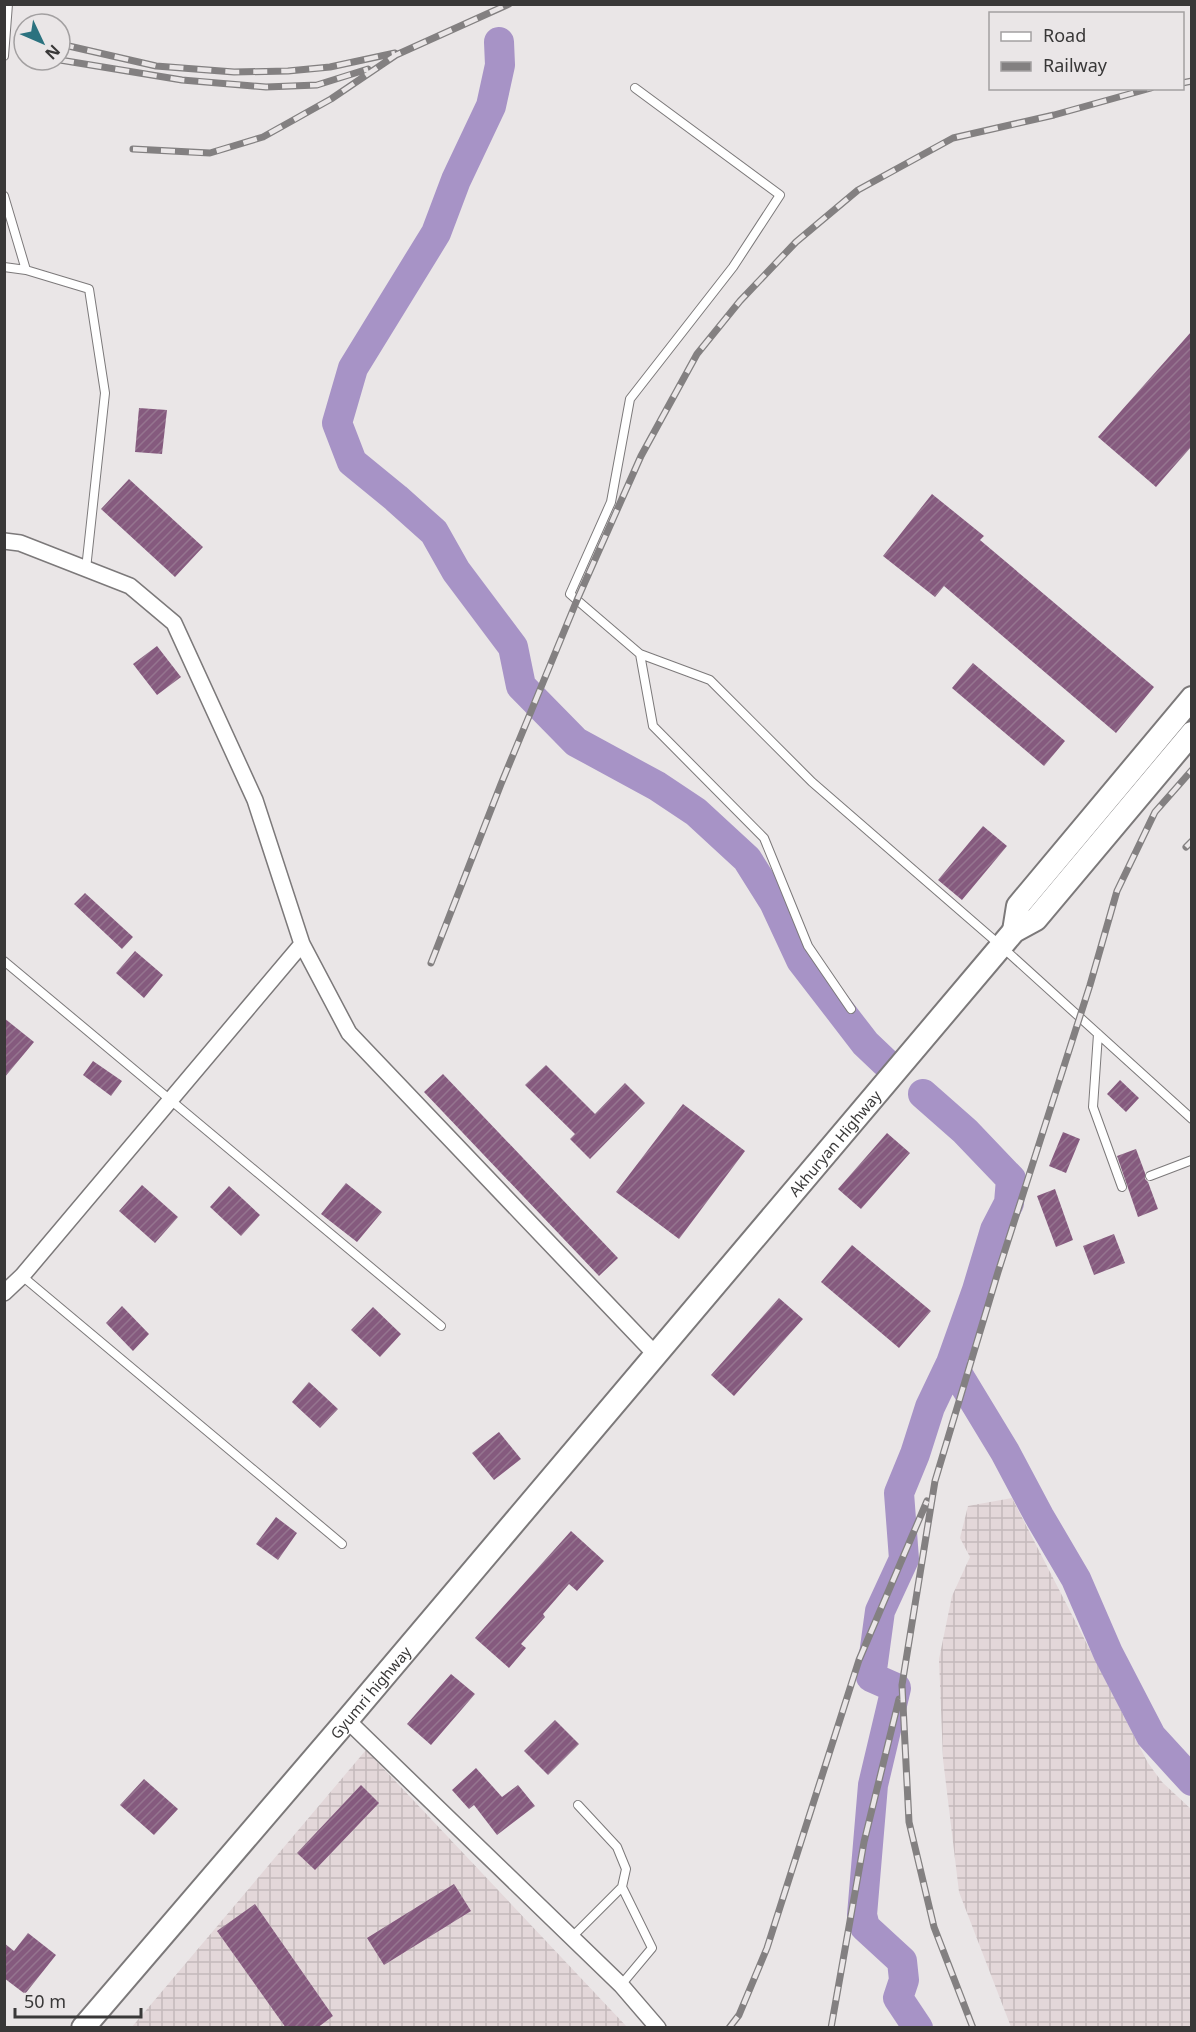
<svg xmlns="http://www.w3.org/2000/svg" width="1196" height="2032" viewBox="0 0 1196 2032" font-family="'Noto Sans',sans-serif">
	<style>
		.industrial { fill: url(#industrial-grid) }
		.lines { fill: none; stroke-linecap: round; stroke-linejoin: round }
		.river { stroke: #a793c6; stroke-width: 30 }
		.building { fill: url(#building-hatch) }
		.service-casing { stroke: #7c797a; stroke-width: 10 }
		.minor-casing { stroke: #7c797a; stroke-width: 18 }
		.secondary-casing { stroke: #7c797a; stroke-width: 26 }
		.service { stroke: #fff; stroke-width: 8 }
		.minor { stroke: #fff; stroke-width: 15 }
		.secondary { stroke: #fff; stroke-width: 22 }
		.rail-casing { stroke: #838081; stroke-width: 7 }
		.rail { stroke: #eae6e7; stroke-width: 4.5; stroke-dasharray: 14; stroke-linecap: butt }
		.labels { text-anchor: middle; dominant-baseline: central; stroke-width: 6; stroke-linejoin: round; paint-order: stroke }
		.street-label { font-size: 15px; fill: #393838; stroke: #eae6e7 }
	</style>
	<defs>
		<pattern id="industrial-grid" width="8" height="8" patternUnits="userSpaceOnUse" patternTransform="scale(1.5)"><rect width="8" height="8" fill="#e3d7d9"/><path d="M0 4h8M4 0v8" fill="none" stroke="#c4b9bb"/></pattern>
		<pattern id="building-hatch" width="6" height="6" patternUnits="userSpaceOnUse" patternTransform="scale(1.5)"><rect width="6" height="6" fill="#855a7e"/><path d="M-1 1l2-2M0 6l6-6M5 7l2-2" fill="none" stroke="#95748f"/></pattern>
	</defs>
	<rect width="100%" height="100%" fill="#eae6e7"/>
	<path class="industrial" d="M 1012,1498 L 1148,1763 L 1162,1782 L 1191,1809 L 1191,2027 L 1011,2027 L 959,1892 L 943,1759 L 939,1659 L 952,1596 L 970,1557 L 960,1538 L 968,1506 Z
		M 366,1750 L 627,2027 L 131,2028 Z"/>
	<g class="lines">
		<path class="river" d="M 499,42 L 500,65 L 491,106 L 456,180 L 436,233 L 353,368 L 337,423 L 352,462 L 396,498 L 434,532 L 456,571 L 513,647 L 521,686 L 576,742 L 657,786 L 696,812 L 747,859 L 774,902 L 801,960 L 865,1043 L 885,1062
			M 951,1363 L 1005,1452 L 1039,1516 L 1076,1579 L 1108,1653 L 1151,1736 L 1192,1781
			M 918,2028 L 898,1998 L 904,1980 L 902,1961 L 865,1927 L 862,1915 L 873,1785 L 896,1688 L 871,1677 L 880,1611 L 904,1559 L 899,1493 L 915,1454 L 930,1407 L 951,1363 L 977,1290 L 995,1230 L 1009,1203 L 1011,1179 L 965,1131 L 923,1094"/>
	</g>
	<path class="building" d="M 1191,332 L 1191,447 L 1156,487 L 1098,437 Z
		M 139,408 L 167,410 L 162,454 L 135,452 Z
		M 129,479 L 203,547 L 175,577 L 101,509 Z
		M 932,494 L 984,536 L 980,540 L 1154,687 L 1116,733 L 944,586 L 935,597 L 883,556 Z
		M 157,646 L 181,677 L 157,695 L 133,664 Z
		M 973,663 L 1065,741 L 1044,766 L 952,688 Z
		M 983,826 L 1007,846 L 962,900 L 938,880 Z
		M 85,893 L 133,937 L 122,949 L 74,904 Z
		M 135,951 L 163,975 L 144,998 L 116,973 Z
		M 4,1018 L 34,1042 L 4,1078 Z
		M 93,1061 L 122,1081 L 111,1096 L 83,1075 Z
		M 546,1065 L 595,1114 L 625,1083 L 645,1103 L 590,1159 L 570,1139 L 575,1134 L 525,1085 Z
		M 443,1074 L 618,1258 L 599,1276 L 424,1092 Z
		M 1120,1080 L 1139,1098 L 1126,1112 L 1107,1094 Z
		M 683,1104 L 745,1151 L 679,1239 L 616,1192 Z
		M 1063,1132 L 1080,1139 L 1066,1173 L 1049,1166 Z
		M 887,1133 L 910,1153 L 861,1209 L 838,1189 Z
		M 1136,1149 L 1145,1173 L 1145,1179 L 1148,1182 L 1158,1209 L 1138,1217 L 1117,1156 Z
		M 346,1183 L 382,1212 L 357,1242 L 321,1214 Z
		M 142,1185 L 178,1217 L 155,1243 L 119,1211 Z
		M 229,1186 L 260,1215 L 241,1236 L 210,1207 Z
		M 1055,1189 L 1073,1240 L 1056,1247 L 1037,1196 Z
		M 1114,1234 L 1125,1263 L 1094,1275 L 1083,1246 Z
		M 852,1245 L 931,1311 L 899,1348 L 821,1282 Z
		M 779,1298 L 803,1319 L 734,1396 L 711,1375 Z
		M 122,1306 L 149,1334 L 133,1351 L 106,1323 Z
		M 373,1307 L 401,1334 L 380,1357 L 351,1330 Z
		M 309,1382 L 338,1409 L 320,1428 L 292,1402 Z
		M 499,1432 L 521,1459 L 494,1480 L 472,1453 Z
		M 276,1517 L 297,1533 L 278,1560 L 256,1544 Z
		M 571,1531 L 604,1561 L 577,1591 L 569,1584 L 543,1614 L 545,1617 L 521,1644 L 526,1648 L 509,1668 L 475,1638 Z
		M 451,1674 L 475,1694 L 431,1745 L 407,1724 Z
		M 555,1720 L 579,1744 L 548,1775 L 524,1751 Z
		M 476,1768 L 502,1797 L 518,1785 L 535,1806 L 497,1835 L 474,1805 L 469,1809 L 452,1790 Z
		M 144,1779 L 178,1809 L 154,1835 L 120,1805 Z
		M 361,1785 L 379,1803 L 315,1870 L 297,1853 Z
		M 454,1884 L 471,1911 L 384,1965 L 367,1938 Z
		M 255,1904 L 333,2016 L 317,2028 L 286,2028 L 217,1931 Z
		M 28,1933 L 56,1955 L 25,1994 L 4,1978 L 4,1943 L 14,1951 Z"/>
	<g class="lines">
		<defs>
			<path id="service" d="M 4,56 L 8,4
				M 635,88 L 780,195 L 733,267 L 630,399 L 611,502 L 570,594 L 640,654 L 710,680 L 812,782 L 1001,946 L 1192,1119
				M 4,196 L 26,270 L 89,289 L 105,393 L 86,569
				M 4,267 L 26,270
				M 640,654 L 653,726 L 764,838 L 808,946 L 851,1009
				M 4,961 L 441,1326
				M 1098,1034 L 1093,1107 L 1122,1187
				M 1150,1176 L 1192,1160
				M 22,1276 L 342,1544
				M 578,1805 L 617,1847 L 626,1869 L 622,1887
				M 572,1937 L 622,1887 L 652,1948 L 621,1985"/>
			<path id="minor" d="M 4,541 L 20,543 L 130,586 L 174,623 L 255,800 L 302,944 L 349,1033 L 656,1355
				M 4,1293 L 22,1276 L 302,944
				M 347,1720 L 621,1985 L 658,2028"/>
			<g id="secondary">
				<path d="M 1014,931 L 1018,906 L 1192,698"/>
				<path id="s1" d="M 83,2028 L 347,1720 L 1014,931 L 1036,919 L 1192,733"/>
			</g>
		</defs>
		<use href="#service" class="service-casing"/>
		<use href="#minor" class="minor-casing"/>
		<use href="#secondary" class="secondary-casing"/>
		<use href="#service" class="service"/>
		<use href="#minor" class="minor"/>
		<use href="#secondary" class="secondary"/>
		<defs>
			<path id="rail" d="M 60,44 L 156,66 L 234,72 L 288,71 L 330,67 L 395,53
				M 60,60 L 182,80 L 266,87 L 317,85 L 368,69
				M 1182,83 L 1192,81
				M 133,149 L 210,153 L 263,137 L 331,99 L 396,55 L 509,4
				M 1186,847 L 1192,841
				M 431,963 L 501,784 L 577,600 L 641,456 L 697,354 L 740,301 L 796,242 L 858,190 L 953,138 L 1054,115 L 1151,88
				M 729,2028 L 739,2015 L 767,1948 L 859,1660 L 927,1501
				M 831,2028 L 864,1842 L 899,1699
				M 973,2028 L 934,1927 L 909,1822 L 902,1685 L 935,1481 L 998,1272 L 1090,985 L 1117,891 L 1155,812 L 1192,770"/>
		</defs>
		<use href="#rail" class="rail-casing"/>
		<use href="#rail" class="rail"/>
	</g>
	<g class="labels">
		<g class="street-label">
			<text stroke="none"><textPath href="#s1" startOffset="1161">Akhuryan Highway</textPath></text>
			<text stroke="none"><textPath href="#s1" startOffset="442">Gyumri highway</textPath></text>
		</g>
	</g>
	<rect width="1196" height="2032" fill="none" stroke="#393838" stroke-width="12"/>
	<rect x="989" y="12" width="195" height="78" fill="#eae6e7" stroke="#a3a0a1" stroke-width="1.5"/>
	<rect x="1001" y="32" width="30" height="9" fill="#ffffff" stroke="#a3a0a1" stroke-width="1.5"/>
	<text x="1043" y="42" font-size="18" fill="#393838">Road</text>
	<rect x="1001" y="62" width="30" height="9" fill="#838081" stroke="#a3a0a1" stroke-width="1.5"/>
	<text x="1043" y="72" font-size="18" fill="#393838">Railway</text>
	<g transform="translate(42 42) rotate(134)"><circle r="28" fill="#eae6e7" stroke="#a3a0a1" stroke-width="1.5"/>
	<path d="M0-4.5L10 22L0 15L-10 22Z" fill="#2b727f"/>
	<text y="-9" font-size="16" font-weight="bold" text-anchor="middle" fill="#393838">N</text>
	</g>
	<path d="M15 2008v9h126v-9" fill="none" stroke="#393838" stroke-width="3"/>
	<text x="24" y="2008" font-size="18" fill="#393838" stroke="#eae6e7" stroke-width="4.5" paint-order="stroke">50 m</text>
</svg>
